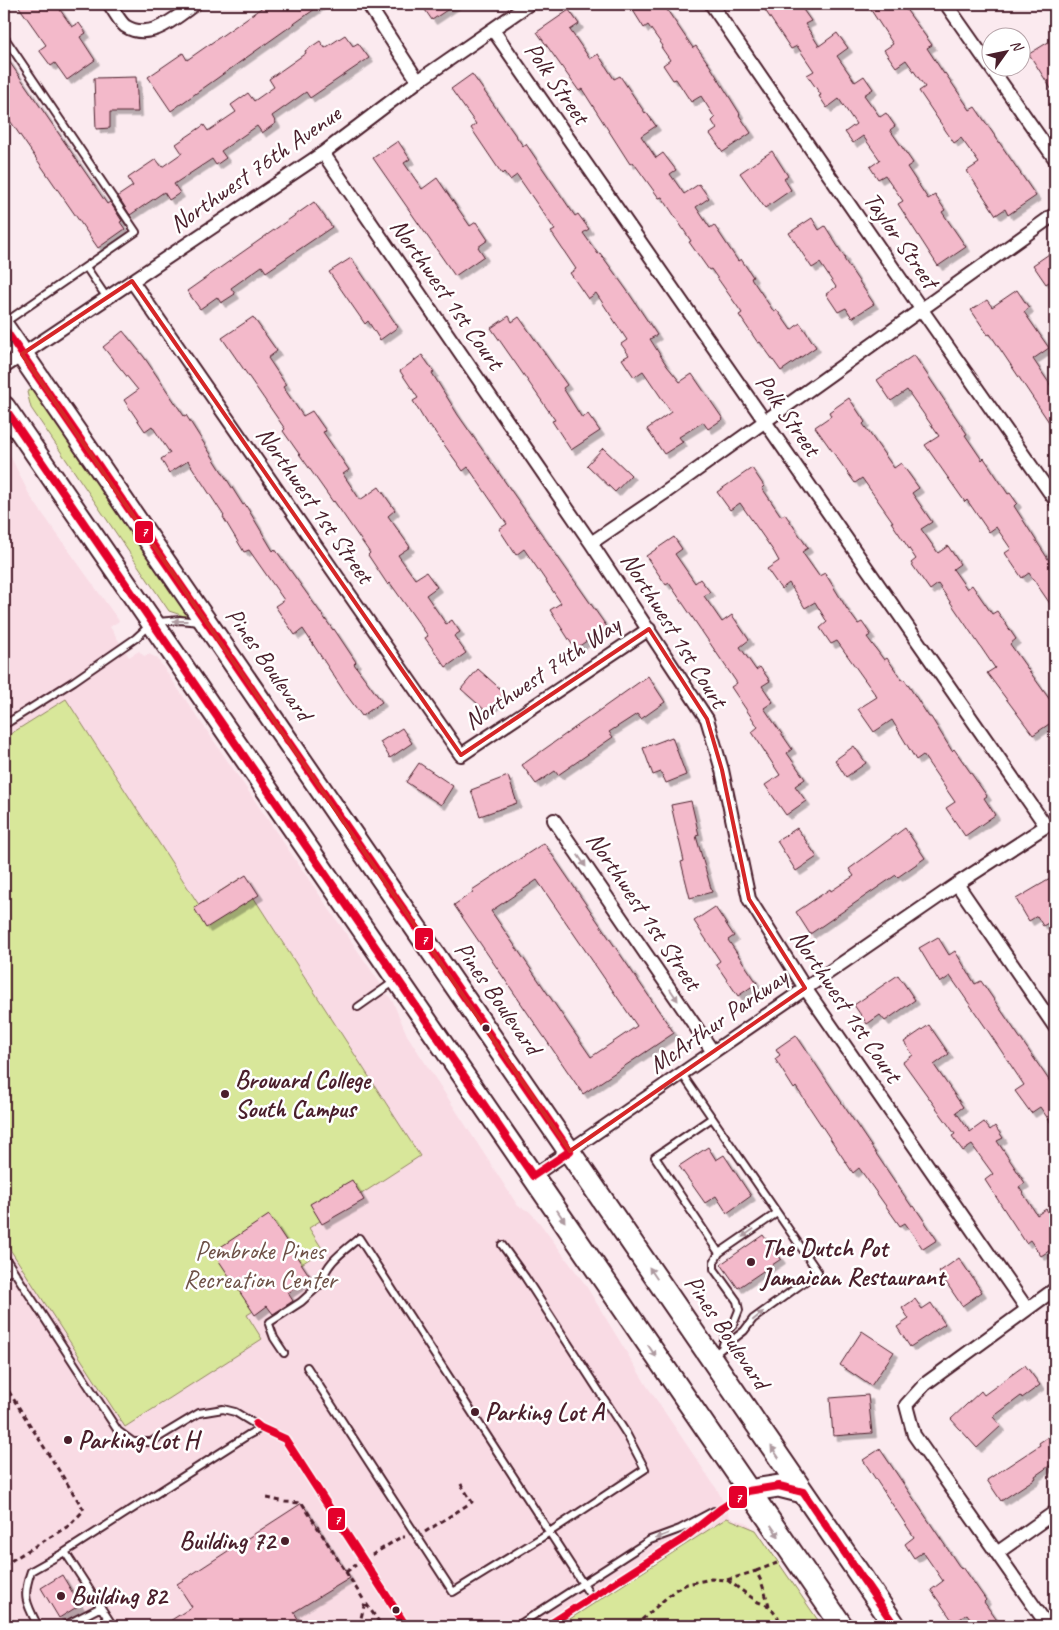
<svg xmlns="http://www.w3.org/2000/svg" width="1059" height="1630" viewBox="0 0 1059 1630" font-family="Caveat,sans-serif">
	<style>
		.built { fill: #f9dbe4 }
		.green { fill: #d8e79a; stroke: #918362 }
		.building { fill: #f3b9ca; stroke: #4a1f2b; fill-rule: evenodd; filter: url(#shadow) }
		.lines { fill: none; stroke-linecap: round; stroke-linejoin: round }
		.service-casing { stroke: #4a1f2b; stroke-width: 10 }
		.minor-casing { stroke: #4a1f2b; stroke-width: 16 }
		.trunk-casing { stroke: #4a1f2b; stroke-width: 25 }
		.path { stroke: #4a1f2b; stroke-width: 3; stroke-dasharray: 5 4; stroke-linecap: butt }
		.service { stroke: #fff; stroke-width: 6 }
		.minor { stroke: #fff; stroke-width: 12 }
		.trunk { stroke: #fff; stroke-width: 21 }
		.bus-1-casing { stroke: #fff; stroke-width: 11 }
		.bus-1 { stroke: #e4002b; stroke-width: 8 }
		.oneway { fill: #ae9aa0 }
		.marked { fill: none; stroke: #d62828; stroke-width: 4; stroke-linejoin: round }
		.bus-dot { fill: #4a1f2b; stroke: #fff; stroke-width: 2 }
		.labels { text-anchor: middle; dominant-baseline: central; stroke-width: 5; stroke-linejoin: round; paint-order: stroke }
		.street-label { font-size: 25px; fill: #4a1f2b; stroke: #fff }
		.poi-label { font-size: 25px; font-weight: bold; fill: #4a1f2b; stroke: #fff; text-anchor: start }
		.park-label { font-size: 25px; fill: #6e5147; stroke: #fff }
		.line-badge { stroke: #fff; stroke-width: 2 }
		.badge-label { font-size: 14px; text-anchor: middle; font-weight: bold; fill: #fff }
	</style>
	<defs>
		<filter id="shadow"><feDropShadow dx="4.5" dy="4.5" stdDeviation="0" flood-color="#0004"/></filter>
	</defs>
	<rect width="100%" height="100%" fill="#fbeaef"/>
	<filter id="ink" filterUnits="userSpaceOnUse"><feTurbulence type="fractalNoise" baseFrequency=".02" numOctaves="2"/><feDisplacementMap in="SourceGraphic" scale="10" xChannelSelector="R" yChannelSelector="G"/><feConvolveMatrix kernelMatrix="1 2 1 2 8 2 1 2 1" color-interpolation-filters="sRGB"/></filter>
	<g filter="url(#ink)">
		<path class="built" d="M 4,443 L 30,496 L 119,621 L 110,627 L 129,657 L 139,651 L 144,656 L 149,654 L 157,658 L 393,1002 L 407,1035 L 518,1206 L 529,1211 L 539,1222 L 585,1284 L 647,1386 L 718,1491 L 731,1519 L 746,1522 L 759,1534 L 821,1626 L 4,1626 Z"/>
		<path class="green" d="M 33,388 L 190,618 L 169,611 L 31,408 L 27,392 Z
			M 66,699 L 199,905 L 241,878 L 420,1156 L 309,1228 L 323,1250 L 300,1265 L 311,1283 L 280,1294 L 247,1315 L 262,1339 L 125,1427 L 4,1240 L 4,738 Z
			M 727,1518 L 756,1530 L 822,1626 L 559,1626 Z"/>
		<path class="building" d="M 17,4 L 56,4 L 72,27 L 79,23 L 86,33 L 80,37 L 95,60 L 67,80 L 55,63 L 51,66 L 39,50 L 46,45 Z
			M 267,4 L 322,4 L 171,111 L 148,77 L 183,53 L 187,60 Z
			M 421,4 L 456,4 L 432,20 Z
			M 629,4 L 663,4 L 693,48 L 696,46 L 710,66 L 740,114 L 739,115 L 751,133 L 723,152 L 710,134 L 717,129 L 712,121 L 715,118 L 701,96 L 691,102 L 676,79 L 673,80 L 663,65 L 670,60 L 661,47 L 663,46 L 648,25 L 644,28 Z
			M 761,4 L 799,4 L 811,21 L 805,24 L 819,46 L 837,33 L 848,48 L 837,56 L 855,82 L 864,76 L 873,89 L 864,95 L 880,117 L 886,113 L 895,126 L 890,130 L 913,163 L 907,167 L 928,199 L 935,195 L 945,210 L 942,212 L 966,247 L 938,266 L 898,204 L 903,201 L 885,175 L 878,179 L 870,167 L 880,160 L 863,136 L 853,143 L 845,132 L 856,124 L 839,99 L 827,108 L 819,96 L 821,95 L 807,75 L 814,71 L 797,46 L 791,49 Z
			M 867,4 L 902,4 L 932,45 L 927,48 L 944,74 L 945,73 L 970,110 L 975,107 L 1036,196 L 1008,215 L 1005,209 L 996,215 L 967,171 L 979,163 L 961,138 L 954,143 L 919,91 L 925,87 L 906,60 L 896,67 L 884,50 L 893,44 Z
			M 569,10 L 579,24 L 570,30 L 590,59 L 598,54 L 614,79 L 620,76 L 645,113 L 646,112 L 656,126 L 641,136 L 656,158 L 663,153 L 676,170 L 670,174 L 684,194 L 699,184 L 709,198 L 696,207 L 710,228 L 714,225 L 738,261 L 741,259 L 753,277 L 751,278 L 774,312 L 777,310 L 791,330 L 800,323 L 816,347 L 781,371 L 760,342 L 758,343 L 739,315 L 742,313 L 711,269 L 709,270 L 689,242 L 691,241 L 662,197 L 659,198 L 633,162 L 630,164 L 582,89 L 579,91 L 537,32 Z
			M 345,35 L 353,46 L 358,43 L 369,58 L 310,98 L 306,92 L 272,116 L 276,123 L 262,133 L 257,126 L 221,151 L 226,158 L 216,165 L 212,159 L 174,184 L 180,193 L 169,200 L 164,192 L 130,215 L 118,196 L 133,186 L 128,178 L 156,159 L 162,167 L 182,153 L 176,144 L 204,125 L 208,131 L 236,112 L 231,105 L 248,93 L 254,101 L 274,87 L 269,79 L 306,53 L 305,51 L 320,41 L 325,48 Z
			M 1055,38 L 1055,95 L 1029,54 Z
			M 4,54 L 107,204 L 110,202 L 122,221 L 120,222 L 125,229 L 98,248 L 4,112 Z
			M 472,74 L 523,146 L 526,144 L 575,216 L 578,214 L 589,229 L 583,233 L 598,254 L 600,253 L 626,289 L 657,335 L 650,339 L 667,366 L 680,382 L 692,374 L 723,419 L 708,429 L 703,422 L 679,437 L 683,442 L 664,454 L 647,429 L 671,412 L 643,371 L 634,377 L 622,359 L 629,355 L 621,344 L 627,340 L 596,293 L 588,299 L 570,273 L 576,269 L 551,232 L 555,230 L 517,175 L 510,180 L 504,172 L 502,174 L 471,128 L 476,124 L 451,89 Z
			M 136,77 L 138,112 L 110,112 L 110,128 L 96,129 L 94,78 Z
			M 398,141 L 410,159 L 404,163 L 422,189 L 437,178 L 470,226 L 476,222 L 488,240 L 478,247 L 484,256 L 455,276 L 373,158 Z
			M 772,151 L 788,176 L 784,179 L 791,190 L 765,208 L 740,173 Z
			M 314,202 L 332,227 L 266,272 L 262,266 L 231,288 L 235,294 L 221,303 L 217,297 L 200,309 L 187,291 Z
			M 812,218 L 819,230 L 825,226 L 845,258 L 844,259 L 874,304 L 852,318 L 846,308 L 838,312 L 826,294 L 836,287 L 820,263 L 812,268 L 789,233 Z
			M 1055,250 L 1055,278 L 1046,284 L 1033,265 Z
			M 351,258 L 398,327 L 380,340 L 368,321 L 365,324 L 329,272 Z
			M 1017,290 L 1029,308 L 1024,312 L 1049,348 L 1033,359 L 1055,392 L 1055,431 L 990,334 L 988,335 L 971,310 L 987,300 L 992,307 Z
			M 509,316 L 512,322 L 519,317 L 567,385 L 563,388 L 582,418 L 588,414 L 600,431 L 571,450 L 552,421 L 555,420 L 491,328 Z
			M 253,317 L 277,351 L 268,358 L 286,385 L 283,387 L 303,416 L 312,411 L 326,431 L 323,432 L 349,470 L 343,474 L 360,500 L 379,487 L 395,510 L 388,516 L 410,547 L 398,555 L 415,579 L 426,572 L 437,587 L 426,595 L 446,624 L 452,620 L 460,632 L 454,636 L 466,653 L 446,667 L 425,638 L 428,636 L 390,583 L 388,585 L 368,555 L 370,553 L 334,501 L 333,502 L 283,431 L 285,429 L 222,338 Z
			M 123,331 L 144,357 L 184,416 L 186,415 L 243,505 L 245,504 L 273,551 L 275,549 L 333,630 L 334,629 L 356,662 L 354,664 L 382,702 L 362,716 L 345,693 L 303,629 L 295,635 L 275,606 L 284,600 L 249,550 L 244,552 L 223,517 L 224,516 L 188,461 L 169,473 L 161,459 L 170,453 L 152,426 L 145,431 L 124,400 L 138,390 L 103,347 Z
			M 422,355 L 434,372 L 432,373 L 458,415 L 607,627 L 575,649 L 550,610 L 561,603 L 524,549 L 516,555 L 499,529 L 507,524 L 468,467 L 463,471 L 430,425 L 428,426 L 413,401 L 418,398 L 400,371 Z
			M 914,355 L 967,434 L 965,435 L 982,460 L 984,458 L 1008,494 L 1010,493 L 1017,503 L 1014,506 L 1055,570 L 1055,611 L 1029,573 L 1022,578 L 1005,553 L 1011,549 L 996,527 L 989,532 L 967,500 L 965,502 L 925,445 L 939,436 L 907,390 L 891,401 L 877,380 Z
			M 849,398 L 865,422 L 863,424 L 894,468 L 901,463 L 919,488 L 912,493 L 932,522 L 921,529 L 938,553 L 948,546 L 960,564 L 953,569 L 967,589 L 972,585 L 992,614 L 997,611 L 1016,639 L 1010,644 L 1055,707 L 1055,720 L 1033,735 L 987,673 L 995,668 L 938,584 L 930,590 L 911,563 L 916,559 L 891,522 L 893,522 L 862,478 L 855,483 L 815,427 L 831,416 L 829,412 Z
			M 603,448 L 631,475 L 615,492 L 587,465 Z
			M 752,468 L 764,486 L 762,488 L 781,516 L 785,514 L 808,548 L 802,552 L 819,576 L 825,573 L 847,609 L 858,624 L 862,622 L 871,635 L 867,637 L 884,660 L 887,658 L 902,680 L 904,679 L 929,717 L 931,717 L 952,751 L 954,749 L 987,796 L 984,798 L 995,815 L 965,836 L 946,808 L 955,802 L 923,755 L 916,760 L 892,720 L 874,732 L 858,709 L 877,697 L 837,641 L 831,644 L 820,628 L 827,622 L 815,602 L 805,608 L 789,583 L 781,589 L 767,569 L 779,561 L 774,552 L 740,503 L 730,510 L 717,492 Z
			M 674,537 L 682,549 L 675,554 L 695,583 L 700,579 L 710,592 L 704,596 L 722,622 L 732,615 L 749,640 L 740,647 L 756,670 L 760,667 L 770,681 L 762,686 L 773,702 L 764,708 L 792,749 L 787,753 L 805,779 L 795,786 L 806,801 L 786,815 L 765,785 L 780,775 L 752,732 L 758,727 L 731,687 L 737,683 L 669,583 L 666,585 L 646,556 Z
			M 478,669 L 505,693 L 487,712 L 461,689 Z
			M 648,676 L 665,702 L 641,719 L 637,714 L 609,732 L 613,737 L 558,775 L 555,771 L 536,784 L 522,765 Z
			M 402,728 L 412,743 L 390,758 L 380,742 Z
			M 672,737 L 686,775 L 666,783 L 661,772 L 653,775 L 643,748 Z
			M 854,746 L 866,763 L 846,777 L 835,760 Z
			M 419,763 L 453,786 L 441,805 L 406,782 Z
			M 508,776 L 517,803 L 480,816 L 471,790 Z
			M 691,801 L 699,835 L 696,836 L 712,892 L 690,898 L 681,862 L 684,861 L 671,805 Z
			M 797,828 L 817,857 L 796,871 L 777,841 Z
			M 905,828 L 925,858 L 898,877 L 896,875 L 810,934 L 796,912 L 830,889 L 831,891 L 854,876 L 849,869 Z
			M 544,843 L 674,1033 L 583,1094 L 454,905 L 473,892 L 472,890 ZM 537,880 L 637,1026 L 591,1057 L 491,911 Z
			M 246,875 L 259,895 L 206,928 L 194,908 Z
			M 1055,876 L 1055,919 L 1043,926 L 1037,916 L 1029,921 L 1016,899 Z
			M 715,907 L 734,936 L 728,940 L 757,983 L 738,996 L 716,964 L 720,961 L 694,921 Z
			M 938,937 L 949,955 L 955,951 L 975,984 L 981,981 L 1055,1089 L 1055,1129 L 1040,1107 L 1031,1113 L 1015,1091 L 1024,1085 L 986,1028 L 950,976 L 940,983 L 919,948 Z
			M 898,975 L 915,1000 L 885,1021 L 880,1015 L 867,1024 L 854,1005 Z
			M 929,1025 L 949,1054 L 934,1065 L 963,1107 L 956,1112 L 970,1132 L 984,1122 L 990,1130 L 995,1126 L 1003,1138 L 997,1141 L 1025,1183 L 1019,1187 L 1037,1215 L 1046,1209 L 1055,1222 L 1055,1247 L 1041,1256 L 1030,1240 L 1026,1243 L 985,1180 L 993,1174 L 972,1145 L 963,1151 L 952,1136 L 955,1134 L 903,1062 L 913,1055 L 904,1042 Z
			M 796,1035 L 912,1207 L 914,1206 L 937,1240 L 923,1249 L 905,1223 L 900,1226 L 859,1168 L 853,1173 L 796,1087 L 794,1089 L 775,1059 L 780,1055 L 776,1049 Z
			M 708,1147 L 716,1160 L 724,1155 L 751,1196 L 727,1213 L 716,1196 L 705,1203 L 679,1166 Z
			M 352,1180 L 364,1200 L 322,1224 L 310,1204 Z
			M 269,1215 L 311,1278 L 288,1293 L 293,1301 L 273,1314 L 267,1306 L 255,1315 L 213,1252 Z
			M 763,1235 L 781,1259 L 738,1288 L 721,1264 Z
			M 959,1258 L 982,1292 L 962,1306 L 939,1272 Z
			M 915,1299 L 922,1309 L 931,1303 L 945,1324 L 910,1347 L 897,1327 L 909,1319 L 902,1308 Z
			M 862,1331 L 894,1352 L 871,1386 L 840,1365 Z
			M 1025,1365 L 1040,1385 L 1022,1398 L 1021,1396 L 993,1417 L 1001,1426 L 977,1448 L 951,1419 L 981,1391 L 984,1395 Z
			M 868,1395 L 872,1433 L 833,1436 L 830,1398 Z
			M 1055,1432 L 1055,1462 L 1035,1476 L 1036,1478 L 1001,1501 L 987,1480 L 1040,1445 L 1039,1443 Z
			M 880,1449 L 961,1569 L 963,1567 L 986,1600 L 984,1602 L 1001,1626 L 976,1626 L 967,1614 L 954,1623 L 931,1590 L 943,1581 L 923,1552 L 914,1558 L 905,1544 L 914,1537 L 863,1460 Z
			M 302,1503 L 350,1578 L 294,1612 L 302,1626 L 162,1626 L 192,1607 L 177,1584 Z
			M 62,1575 L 80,1605 L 59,1618 L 41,1588 Z"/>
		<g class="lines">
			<defs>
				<path id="service" d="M 4,39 L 7,41 L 136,232 L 4,323
					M 86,267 L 107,298
					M 158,622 L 180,620 L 200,622
					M 4,725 L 74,681 L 136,638 L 149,626
					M 358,1007 L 395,981
					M 682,1074 L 818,1272 L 753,1319 L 744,1331 L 712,1356
					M 712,1118 L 655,1157 L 719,1253
					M 4,1256 L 118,1431 L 133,1442 L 151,1442 L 199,1413 L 223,1409 L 235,1412 L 261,1428 L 285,1439 L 406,1626
					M 4,1275 L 12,1270
					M 722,1348 L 727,1331 L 733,1325 L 739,1310 L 737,1301 L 714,1269 L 714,1262 L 719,1253 L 777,1213
					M 284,1353 L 274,1338 L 269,1324 L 270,1322 L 301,1302 L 322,1283 C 325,1263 344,1251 359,1238 L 592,1598
					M 307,1367 L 453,1592 L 539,1539 L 645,1469 L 626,1433 L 525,1277 L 502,1245
					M 65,1552 L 113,1626
					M 38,1626 C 26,1603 22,1597 31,1571 L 65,1552 L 248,1435 L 261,1428
					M 64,1626 L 101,1607
					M 517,1626 L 650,1540 L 680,1529 L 714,1511
					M 547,1626 L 683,1539 L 722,1508 L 745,1492"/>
				<path id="minor" d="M 109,4 C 114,10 119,21 125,26 C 150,42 175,18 195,4
					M 368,4 L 418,81
					M 711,4 L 922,310 L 1055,500
					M 946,4 L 1055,159
					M 493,30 L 1046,826
					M 323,153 L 591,543 L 707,719 L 722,770 L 749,899 L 805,988 L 1027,1309
					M 132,281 L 461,755 L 649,629
					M 4,367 L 323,153 L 418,81 L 529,4
					M 591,543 L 663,494 L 1055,214
					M 554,820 L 713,1052
					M 957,884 L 1055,1027
					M 533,1176 L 957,884 L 1046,826 L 1055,824
					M 997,1553 L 1055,1512
					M 1048,1626 L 914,1435 L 906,1405 L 925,1384 L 1055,1289"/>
				<path id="trunk" d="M 4,328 L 895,1626
					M 4,407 L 842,1626
					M 748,1491 L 779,1486 L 803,1492"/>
			</defs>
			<use href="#service" class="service-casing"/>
			<use href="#minor" class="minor-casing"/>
			<use href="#trunk" class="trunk-casing"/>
			<path class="path" d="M 4,1384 L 84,1510 L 70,1525 L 4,1565
				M 267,1498 L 285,1502 L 302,1503 L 365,1602
				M 425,1532 L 472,1502 L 459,1481
				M 372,1555 L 401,1537 L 405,1537
				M 756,1571 L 777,1563
				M 346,1572 L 356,1565
				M 727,1580 L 756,1571 L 761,1581 L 769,1605
				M 359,1626 L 365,1602 L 382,1626
				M 635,1626 L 675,1590 L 687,1584 L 711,1579 L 727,1580 L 758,1602 L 769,1606 L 784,1626"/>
			<use href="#service" class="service"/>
			<use href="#minor" class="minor"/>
			<use href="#trunk" class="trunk"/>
			<defs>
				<path id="bus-1" d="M 4,328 L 570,1151 L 533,1176 L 4,407
					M 256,1424 L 261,1428 L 285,1439 L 406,1626
					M 547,1626 L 683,1539 L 722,1508 L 748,1491 L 779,1486 L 803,1492 L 895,1626"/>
			</defs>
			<use href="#bus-1" class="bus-1-casing"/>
			<use href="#bus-1" class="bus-1"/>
		</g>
		<defs><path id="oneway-solid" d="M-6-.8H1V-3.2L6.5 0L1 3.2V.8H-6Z" transform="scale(1.25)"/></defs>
		<g class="oneway">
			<use href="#oneway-solid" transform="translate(180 621) rotate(180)"/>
			<use href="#oneway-solid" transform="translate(582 861) rotate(56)"/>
			<use href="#oneway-solid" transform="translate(674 995) rotate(56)"/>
			<use href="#oneway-solid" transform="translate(561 1216) rotate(56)"/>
			<use href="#oneway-solid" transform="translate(748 1233) rotate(145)"/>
			<use href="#oneway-solid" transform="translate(653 1273) rotate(-124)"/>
			<use href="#oneway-solid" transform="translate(758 1316) rotate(-40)"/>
			<use href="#oneway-solid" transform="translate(652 1351) rotate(56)"/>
			<use href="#oneway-solid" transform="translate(775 1452) rotate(-124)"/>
			<use href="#oneway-solid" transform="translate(775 1531) rotate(55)"/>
			<use href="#oneway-solid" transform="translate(662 1536) rotate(158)"/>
		</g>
	</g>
	<path class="marked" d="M 132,281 L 461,755 L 649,629 L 707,719 L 722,770 L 749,899 L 805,988 L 570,1151 L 22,354 Z"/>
	<g class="bus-dot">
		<circle cx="486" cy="1028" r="4.5"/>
		<circle cx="225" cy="1094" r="5"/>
		<circle cx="751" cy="1262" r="5"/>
		<circle cx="475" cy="1412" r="5"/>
		<circle cx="68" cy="1440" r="5"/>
		<circle cx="285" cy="1541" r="5"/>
		<circle cx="61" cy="1596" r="5"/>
		<circle cx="396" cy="1610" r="4.5"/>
	</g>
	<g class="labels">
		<g class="street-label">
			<text transform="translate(557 83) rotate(55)">Polk Street</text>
			<text transform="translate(255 169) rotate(-35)">Northwest 76th Avenue</text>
			<text transform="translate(901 240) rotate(55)">Taylor Street</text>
			<text transform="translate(447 294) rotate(55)">Northwest 1st Court</text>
			<text transform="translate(788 415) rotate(55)">Polk Street</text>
			<text transform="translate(315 505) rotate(55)">Northwest 1st Street</text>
			<text transform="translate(674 630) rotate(58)">Northwest 1st Court</text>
			<text transform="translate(269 664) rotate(55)">Pines Boulevard</text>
			<text transform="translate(542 673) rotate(-34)">Northwest 74th Way</text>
			<text transform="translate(644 911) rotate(56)">Northwest 1st Street</text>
			<text transform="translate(498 998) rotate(55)">Pines Boulevard</text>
			<text transform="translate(846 1006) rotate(56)">Northwest 1st Court</text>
			<text transform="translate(718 1021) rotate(-35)">McArthur Parkway</text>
			<text transform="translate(727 1332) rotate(56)">Pines Boulevard</text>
		</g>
		<g class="poi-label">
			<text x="235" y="1080">Broward College<tspan x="235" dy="29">South Campus</tspan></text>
			<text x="761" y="1248">The Dutch Pot<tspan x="761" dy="29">Jamaican Restaurant</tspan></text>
			<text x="485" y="1412">Parking Lot A</text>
			<text x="78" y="1440">Parking Lot H</text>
			<text x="275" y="1541" text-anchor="end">Building 72</text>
			<text x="71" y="1596">Building 82</text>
		</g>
		<g class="park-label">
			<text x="260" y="1251">Pembroke Pines<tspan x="260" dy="29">Recreation Center</tspan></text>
		</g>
	</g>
	<g class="line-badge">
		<rect x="134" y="520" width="20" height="24" rx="5" fill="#e4002b"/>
		<rect x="414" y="927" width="20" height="24" rx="5" fill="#e4002b"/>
		<rect x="728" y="1485" width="20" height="24" rx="5" fill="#e4002b"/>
		<rect x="327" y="1507" width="19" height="24" rx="5" fill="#e4002b"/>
	</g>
	<g class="badge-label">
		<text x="144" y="536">7</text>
		<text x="424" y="944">7</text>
		<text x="738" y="1502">7</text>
		<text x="337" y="1524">7</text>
	</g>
	<rect width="1059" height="1630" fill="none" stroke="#fff" stroke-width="20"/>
	<rect x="10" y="10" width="1039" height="1610" fill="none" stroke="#4a1f2b" stroke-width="2" filter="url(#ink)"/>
	<g transform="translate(1006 52) rotate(57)"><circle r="24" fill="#ffffff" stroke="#b7a5aa"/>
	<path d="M0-4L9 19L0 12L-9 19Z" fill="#4a1f2b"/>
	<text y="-8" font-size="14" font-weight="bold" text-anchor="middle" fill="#4a1f2b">N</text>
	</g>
</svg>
